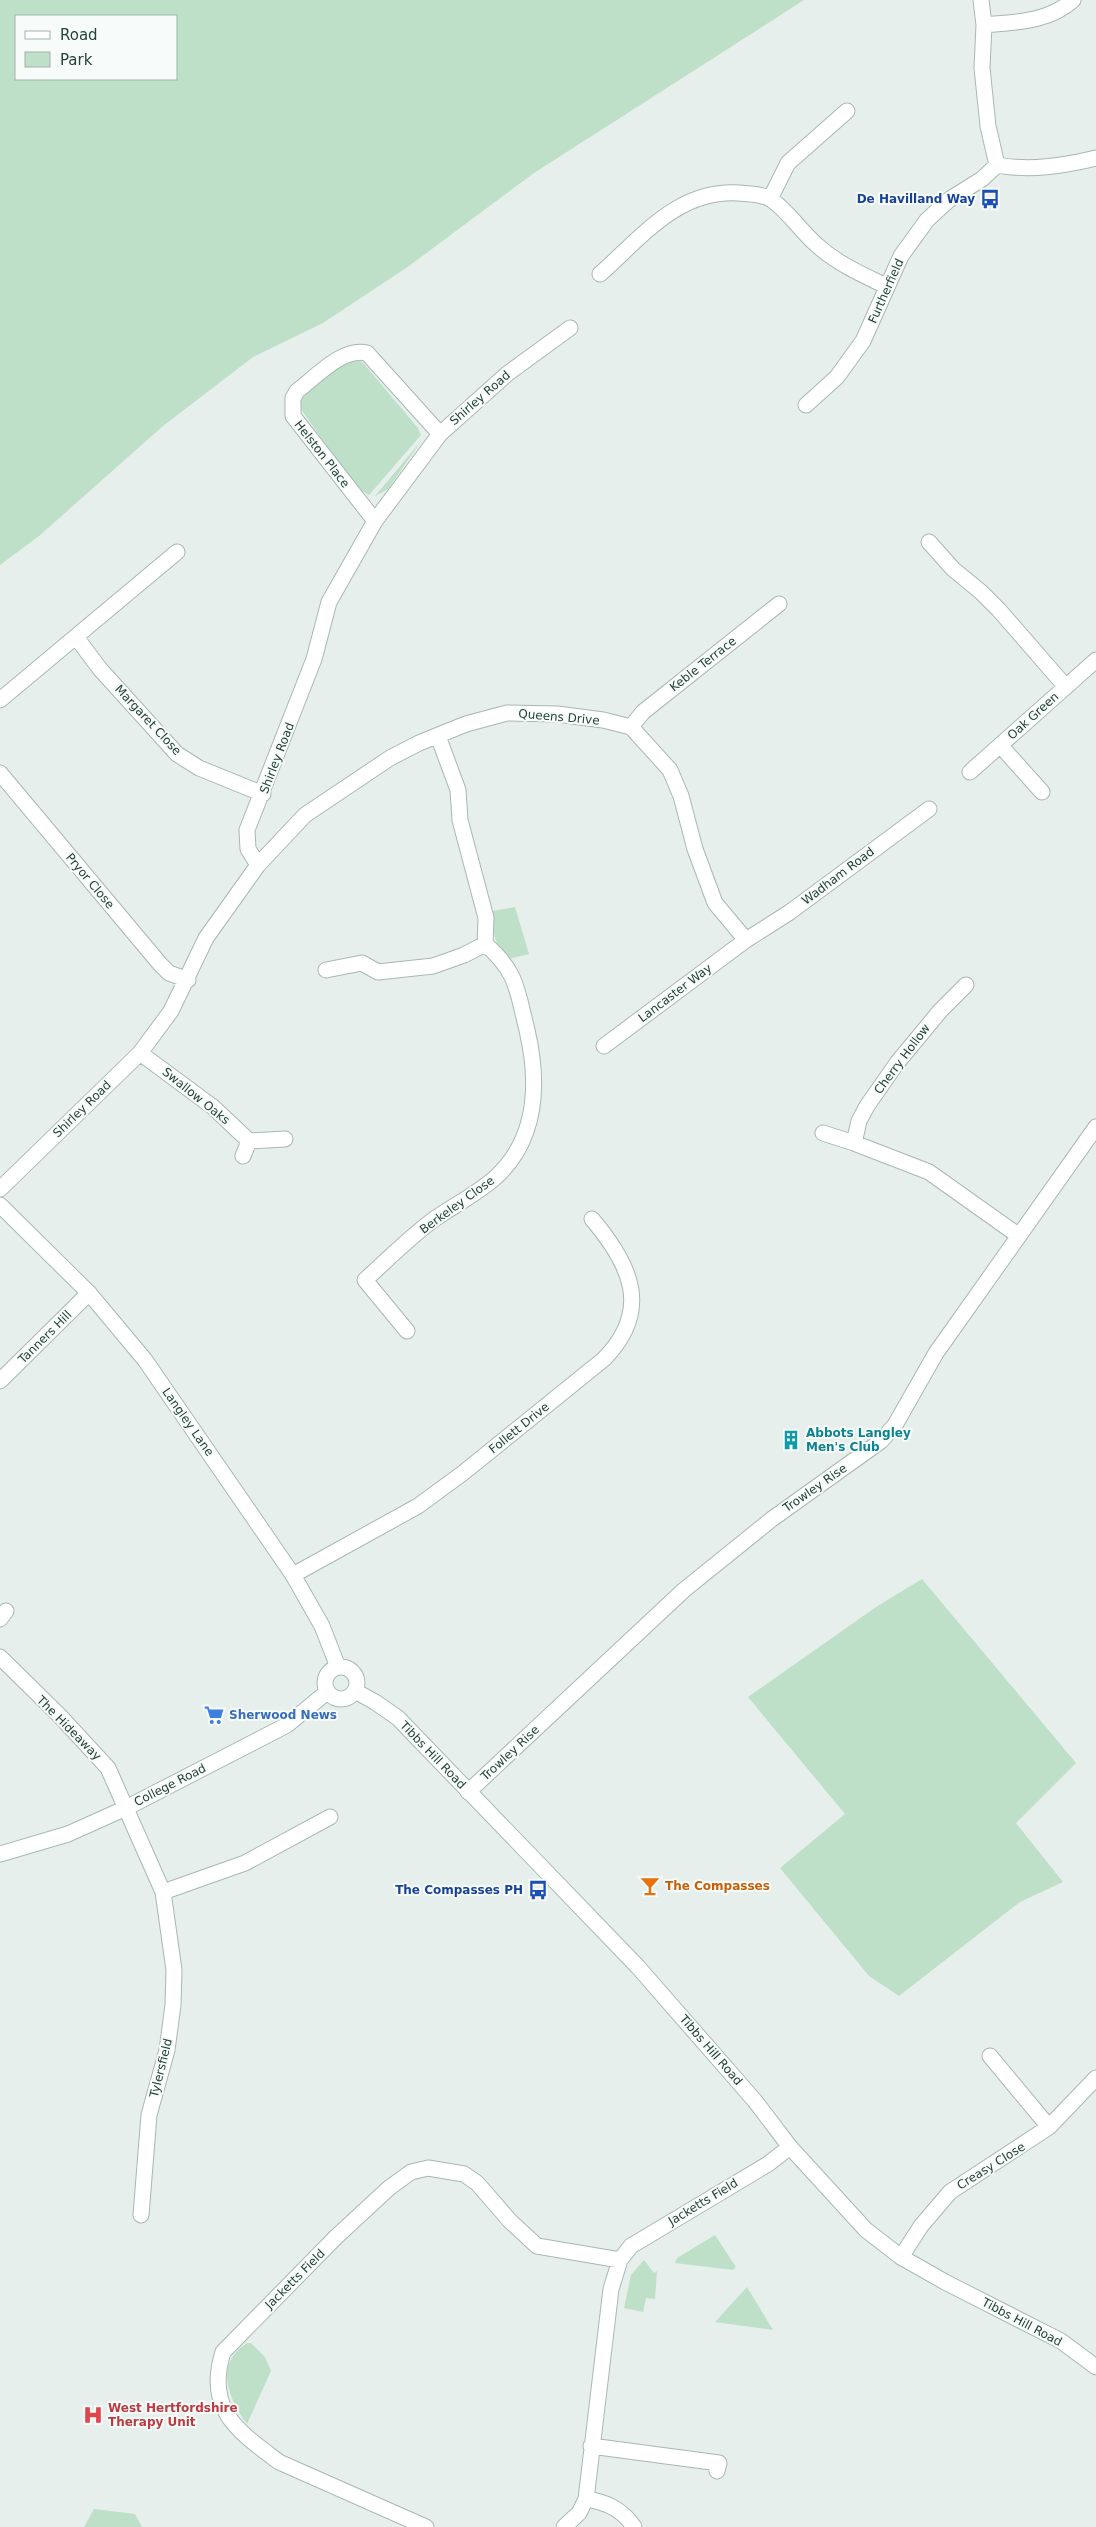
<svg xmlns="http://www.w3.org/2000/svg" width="1096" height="2527" viewBox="0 0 1096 2527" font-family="'DejaVu Sans',sans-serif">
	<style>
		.green { fill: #bfe0c8; fill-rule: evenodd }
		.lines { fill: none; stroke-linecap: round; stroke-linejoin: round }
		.street-casing { stroke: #a8b8b2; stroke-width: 17 }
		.secondary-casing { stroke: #a4bbb3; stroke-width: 17 }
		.street { stroke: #fff; stroke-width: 15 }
		.secondary { stroke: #fff; stroke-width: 15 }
		.labels { text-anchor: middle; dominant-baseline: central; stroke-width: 4; stroke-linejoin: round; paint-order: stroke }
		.transit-label { font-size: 12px; font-weight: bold; fill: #164399; stroke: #f7fbf9; text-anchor: end }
		.street-label { font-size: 12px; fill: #24423a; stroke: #f7fbf9 }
		.culture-label { font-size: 12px; font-weight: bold; fill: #0d838f; stroke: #f7fbf9; text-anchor: start }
		.shop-label { font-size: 12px; font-weight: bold; fill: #366cbe; stroke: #f7fbf9; text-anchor: start }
		.food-label { font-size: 12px; font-weight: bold; fill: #c56008; stroke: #f7fbf9; text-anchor: start }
		.health-label { font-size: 12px; font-weight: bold; fill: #be3a42; stroke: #f7fbf9; text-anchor: start }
	</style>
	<rect width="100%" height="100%" fill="#e6efeb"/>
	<path class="green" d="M 0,0 L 804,0 L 534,173 L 409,266 L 323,323 L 253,357 L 163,426 L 39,536 L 0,565 ZM 16,16 L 176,16 L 176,79 L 16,79 Z
		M 347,359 L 359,360 L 364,364 L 418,428 L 421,435 L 369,495 L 356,487 L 300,408 L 302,398 Z
		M 422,440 L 388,489 L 375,496 Z
		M 515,907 L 529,954 L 508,959 C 492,940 494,935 493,911 Z
		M 922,1579 L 1076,1763 L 1016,1823 L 1063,1882 L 1020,1902 L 899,1996 L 869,1976 L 780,1868 L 845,1814 L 748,1697 L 876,1607 Z
		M 715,2235 L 736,2267 L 733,2270 L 675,2263 L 677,2258 Z
		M 644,2260 L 654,2273 L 657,2271 L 655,2299 L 646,2298 L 643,2312 L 624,2308 L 631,2275 Z
		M 747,2287 L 773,2330 L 715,2322 Z
		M 247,2343 L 251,2343 L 265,2357 L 271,2371 L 247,2424 C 228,2399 214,2363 247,2343 Z
		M 94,2509 L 135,2514 L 142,2527 L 84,2527 Z"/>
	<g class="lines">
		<defs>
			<path id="street" d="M 984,25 C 1017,22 1048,22 1073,0
				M 997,165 C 1030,171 1063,166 1096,158
				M 770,199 L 788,163 L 847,111
				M 600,274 C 642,237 678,189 739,193 C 749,194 764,194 772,200 C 790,213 801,232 818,246 C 838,264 863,275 886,286
				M 806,405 L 837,377 L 863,341 L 901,256 L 927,220 L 950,199 L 982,179 L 997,165 L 988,126 L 982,68 L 984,25 L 981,0
				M 375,521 L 293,416 L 293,398 L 297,391 C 316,377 342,347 367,353 L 440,434
				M 929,542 L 953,569 L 981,592 L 999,610 L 1066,687
				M 76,637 L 100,669 L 177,754 L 199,768 L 263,794
				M 0,700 L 177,552
				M 631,727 L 643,712 L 779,604
				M 1000,745 L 1042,792
				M 970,772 L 1096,660
				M 0,773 L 160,964 L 169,973 L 188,980
				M 258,865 L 305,815 L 390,758 L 419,743 L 466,724 L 507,713 L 557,714 L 603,720 L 631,727 L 670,770 L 681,796 L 695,849 L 715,903 L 746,940
				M 326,970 L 362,963 L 378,972 L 433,966 L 464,955 L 485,944
				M 966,985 L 940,1011 L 897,1063 L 867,1106 L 859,1121 L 854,1143 L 929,1172 L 1019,1236
				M 604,1046 L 746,940 L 790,912 L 929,809
				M 140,1053 L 213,1107 L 249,1141 L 285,1139
				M 823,1133 L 854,1143
				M 243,1156 L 249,1141
				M 0,1189 L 140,1053 L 171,1011 L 206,938 L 258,865 L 248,849 L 247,830 L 314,659 L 329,602 L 375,521 L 440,434 L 507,374 L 570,328
				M 407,1331 L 365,1280 C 387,1260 409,1238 433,1220 C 453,1206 477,1194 496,1177 C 538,1138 539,1082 527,1030 C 517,991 518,972 485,944 L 486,918 L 460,820 L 458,790 L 438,736
				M 0,1381 L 89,1293
				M 293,1575 L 418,1506 L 463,1473 L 604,1359 C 652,1310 631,1265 592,1219
				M 0,1619 L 6,1611
				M 0,1657 L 59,1715 L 108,1768 L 163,1892 L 174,1970 L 173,2005 L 167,2050 L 149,2115 L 141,2215
				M 468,1792 L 684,1590 L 772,1519 L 881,1441 L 895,1425 L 936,1353 L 1096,1127
				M 163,1892 L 245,1863 L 330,1817
				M 990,2056 L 1049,2127
				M 901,2257 L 921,2226 L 950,2192 L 1049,2127 L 1096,2078
				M 591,2446 L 719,2463 L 717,2471
				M 586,2499 C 606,2502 622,2509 634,2527
				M 426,2527 L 279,2462 C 238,2431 205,2410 223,2352 L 336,2237 L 389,2188 L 411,2172 L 428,2168 L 464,2174 L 477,2183 L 510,2221 L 537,2246 L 620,2260
				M 564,2527 L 579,2513 L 586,2499 L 611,2289 L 620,2260 L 631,2246 L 768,2164 L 790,2147"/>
			<path id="secondary" d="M 0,1205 L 89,1293 L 145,1360 L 293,1575 L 322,1626 L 338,1667
				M325 1683a16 16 0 1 1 32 0a16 16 0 1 1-32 0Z
				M 355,1691 L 375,1702 L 398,1718 L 638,1967 L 755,2101 L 790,2147 L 866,2230 L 901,2257 L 945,2282 L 1061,2341 L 1096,2367
				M 0,1854 L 68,1834 L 126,1808 L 287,1725 L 327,1692"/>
		</defs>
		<use href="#street" class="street-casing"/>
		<use href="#secondary" class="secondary-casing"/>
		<use href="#street" class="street"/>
		<use href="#secondary" class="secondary"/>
	</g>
	<defs>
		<symbol id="bus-bare" viewBox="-9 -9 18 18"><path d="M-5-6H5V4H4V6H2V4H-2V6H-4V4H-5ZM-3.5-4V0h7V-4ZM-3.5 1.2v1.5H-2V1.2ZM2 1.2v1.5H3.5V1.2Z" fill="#1a4fb4" stroke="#f7fbf9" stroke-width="2.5" paint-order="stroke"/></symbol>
		<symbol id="building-bare" viewBox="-9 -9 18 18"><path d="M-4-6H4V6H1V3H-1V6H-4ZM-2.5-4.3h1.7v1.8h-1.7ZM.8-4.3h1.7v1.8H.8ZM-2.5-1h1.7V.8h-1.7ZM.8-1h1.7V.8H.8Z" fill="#0f9aa8" stroke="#f7fbf9" stroke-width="2.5" paint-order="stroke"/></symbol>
		<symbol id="supermarket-bare" viewBox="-9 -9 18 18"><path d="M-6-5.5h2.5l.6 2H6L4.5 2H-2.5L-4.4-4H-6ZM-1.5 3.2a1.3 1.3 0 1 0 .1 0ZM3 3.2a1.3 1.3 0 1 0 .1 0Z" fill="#3f7fe0" stroke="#f7fbf9" stroke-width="2.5" paint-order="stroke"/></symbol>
		<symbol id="bar-bare" viewBox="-9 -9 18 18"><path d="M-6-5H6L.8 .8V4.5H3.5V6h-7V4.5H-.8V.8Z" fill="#e8710a" stroke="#f7fbf9" stroke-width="2.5" paint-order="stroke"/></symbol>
		<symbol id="hospital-bare" viewBox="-9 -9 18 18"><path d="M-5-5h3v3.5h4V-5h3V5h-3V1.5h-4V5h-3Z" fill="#e0444e" stroke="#f7fbf9" stroke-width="2.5" paint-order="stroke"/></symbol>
	</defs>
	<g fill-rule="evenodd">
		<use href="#bus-bare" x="976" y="185" width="28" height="28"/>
		<use href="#building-bare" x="777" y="1426" width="28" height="28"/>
		<use href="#supermarket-bare" x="200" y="1701" width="28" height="28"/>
		<use href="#bar-bare" x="636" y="1872" width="28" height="28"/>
		<use href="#bus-bare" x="524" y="1876" width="28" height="28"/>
		<use href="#hospital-bare" x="79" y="2401" width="28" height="28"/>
	</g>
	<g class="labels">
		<g class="transit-label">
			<text x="975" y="199">De Havilland Way</text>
			<text x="523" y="1890">The Compasses PH</text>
		</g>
		<g class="street-label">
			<text transform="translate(886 291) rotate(-66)">Furtherfield</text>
			<text transform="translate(480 398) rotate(-41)">Shirley Road</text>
			<text transform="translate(322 454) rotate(52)">Helston Place</text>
			<text transform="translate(703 664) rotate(-38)">Keble Terrace</text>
			<text transform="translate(1033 716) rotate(-42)">Oak Green</text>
			<text transform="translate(559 717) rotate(5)">Queens Drive</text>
			<text transform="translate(148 720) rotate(47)">Margaret Close</text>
			<text transform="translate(277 758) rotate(-69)">Shirley Road</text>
			<text transform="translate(838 876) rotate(-37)">Wadham Road</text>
			<text transform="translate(90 881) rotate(50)">Pryor Close</text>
			<text transform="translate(675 993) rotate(-37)">Lancaster Way</text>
			<text transform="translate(902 1059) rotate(-53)">Cherry Hollow</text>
			<text transform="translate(196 1096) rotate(39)">Swallow Oaks</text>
			<text transform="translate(82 1109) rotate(-44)">Shirley Road</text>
			<text transform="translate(457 1205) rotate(-36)">Berkeley Close</text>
			<text transform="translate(45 1337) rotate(-45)">Tanners Hill</text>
			<text transform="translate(188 1422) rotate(55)">Langley Lane</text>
			<text transform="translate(519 1428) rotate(-39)">Follett Drive</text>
			<text transform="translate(815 1488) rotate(-35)">Trowley Rise</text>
			<text transform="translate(69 1728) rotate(45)">The Hideaway</text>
			<text transform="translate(510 1753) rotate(-43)">Trowley Rise</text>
			<text transform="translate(433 1755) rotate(46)">Tibbs Hill Road</text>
			<text transform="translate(170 1785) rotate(-27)">College Road</text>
			<text transform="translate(711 2050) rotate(49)">Tibbs Hill Road</text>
			<text transform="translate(161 2068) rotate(-76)">Tylersfield</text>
			<text transform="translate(991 2166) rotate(-32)">Creasy Close</text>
			<text transform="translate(703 2202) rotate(-31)">Jacketts Field</text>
			<text transform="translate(295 2279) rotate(-45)">Jacketts Field</text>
			<text transform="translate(1022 2322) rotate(28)">Tibbs Hill Road</text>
		</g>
		<g class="culture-label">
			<text x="806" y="1433">Abbots Langley<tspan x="806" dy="14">Men's Club</tspan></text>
		</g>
		<g class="shop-label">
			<text x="229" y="1715">Sherwood News</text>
		</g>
		<g class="food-label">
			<text x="665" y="1886">The Compasses</text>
		</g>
		<g class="health-label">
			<text x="108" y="2408">West Hertfordshire<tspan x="108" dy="14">Therapy Unit</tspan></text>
		</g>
	</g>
	<rect x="15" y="15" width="162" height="65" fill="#f7fbf9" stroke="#a3b1ad"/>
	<rect x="25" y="31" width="25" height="8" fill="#ffffff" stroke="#a3b1ad"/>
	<text x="60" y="40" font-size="15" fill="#24423a">Road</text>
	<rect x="25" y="52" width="25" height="15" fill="#bfe0c8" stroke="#a3b1ad"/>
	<text x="60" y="65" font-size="15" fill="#24423a">Park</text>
</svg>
